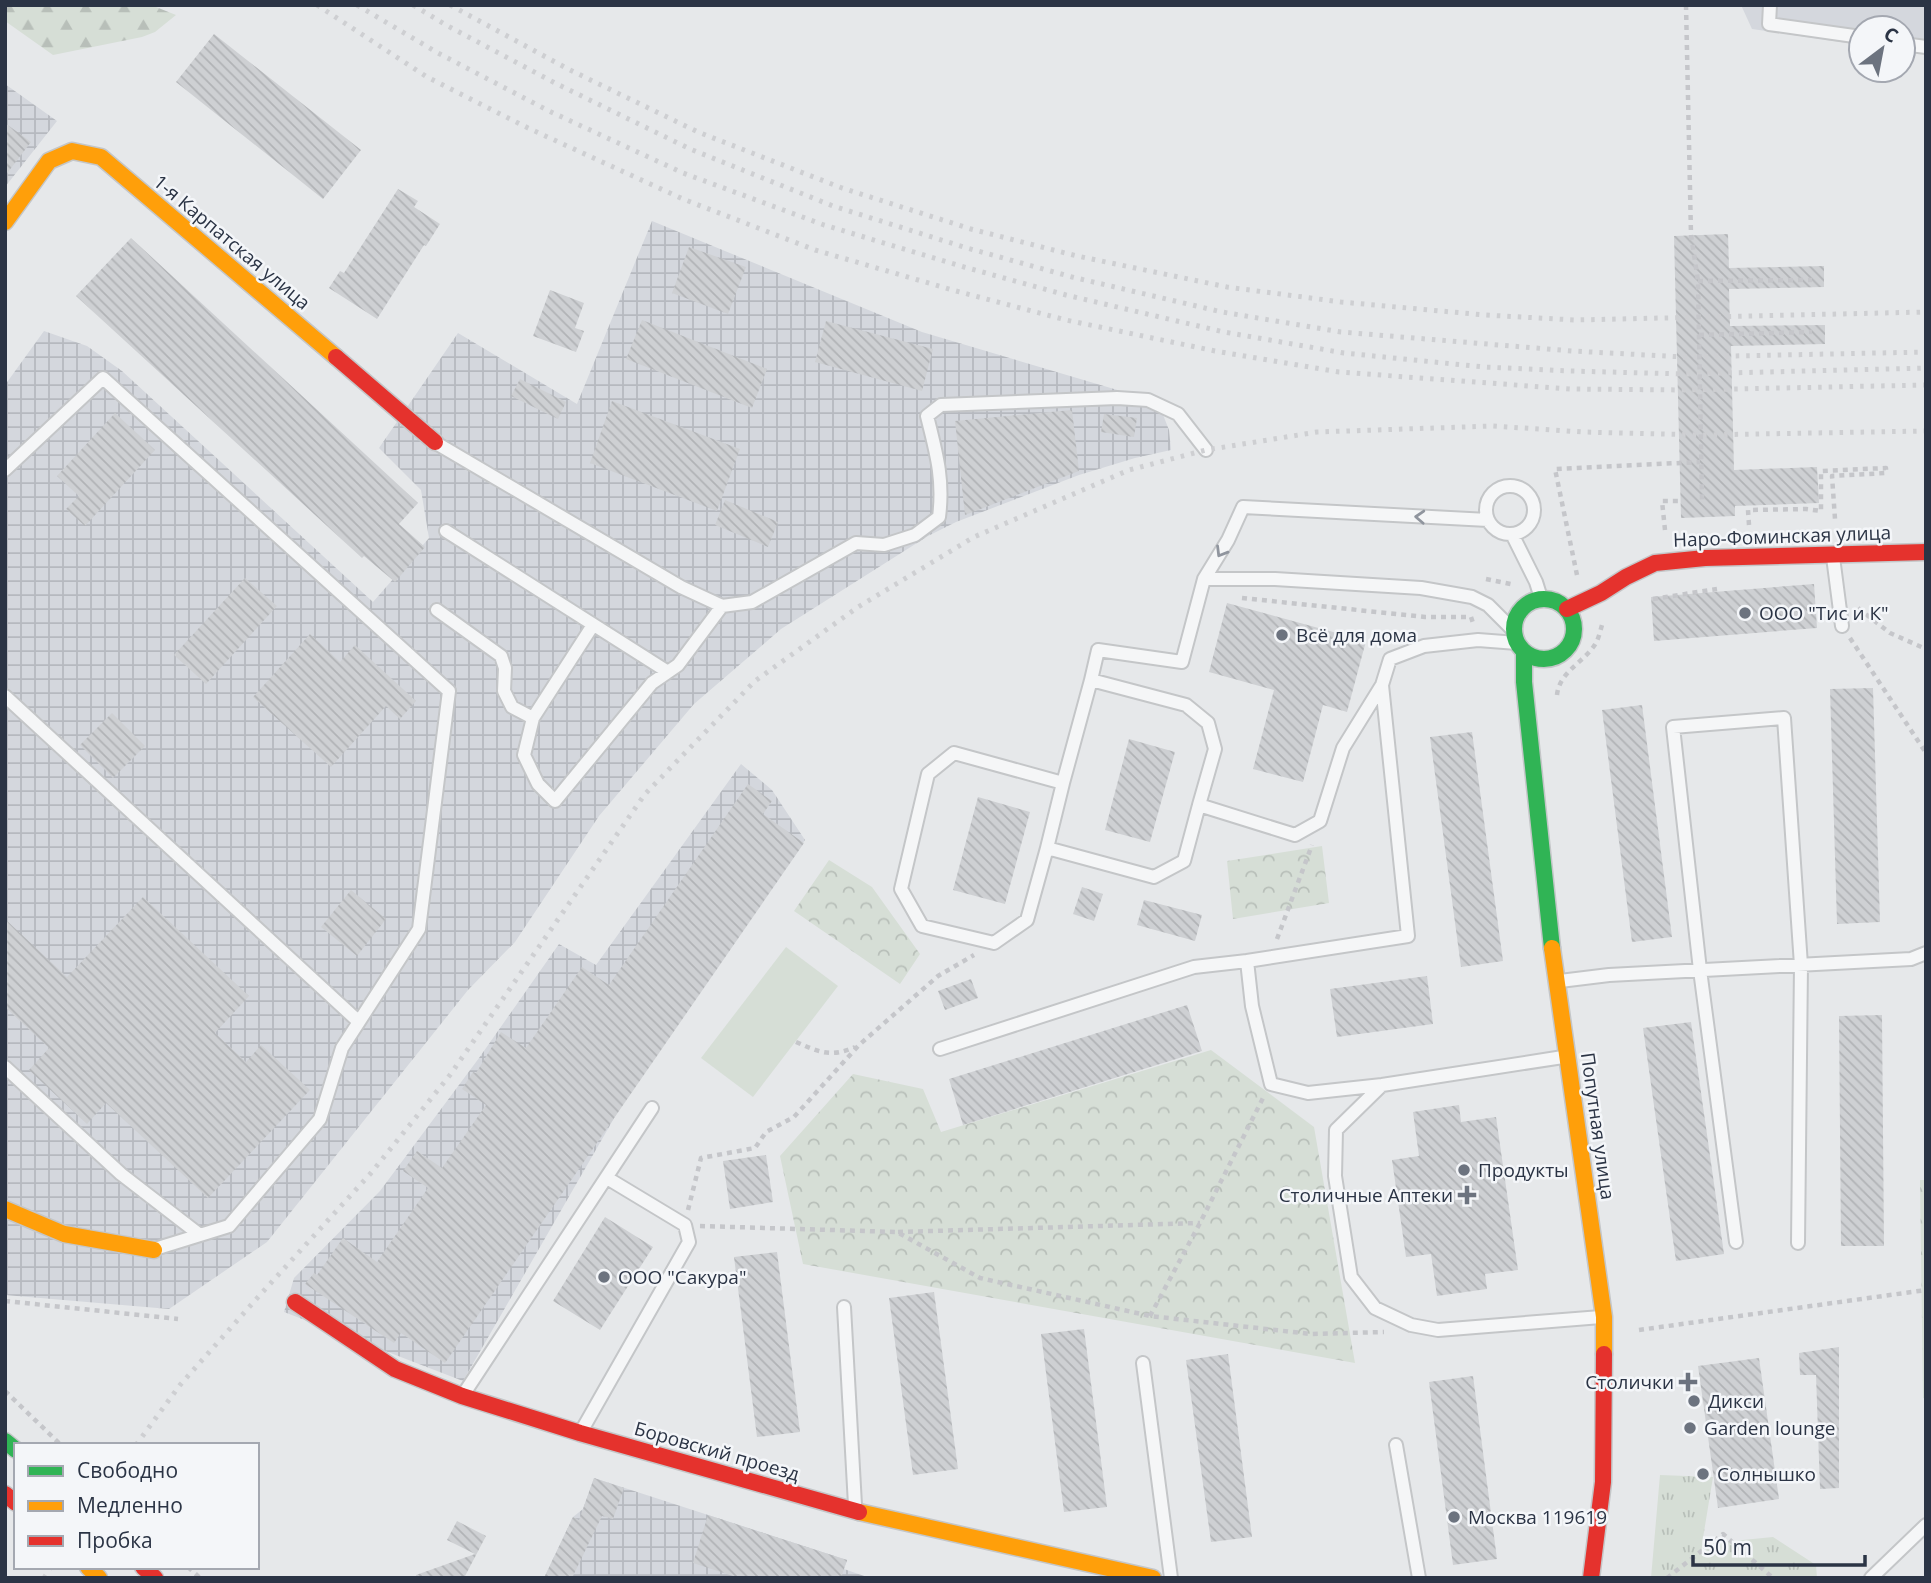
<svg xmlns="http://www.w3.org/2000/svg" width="1931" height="1583" viewBox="0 0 1931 1583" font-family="'Open Sans',sans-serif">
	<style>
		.built { fill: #d4d7dd }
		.industrial { fill: url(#industrial-grid) }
		.grass { fill: url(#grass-tufts) }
		.forest { fill: url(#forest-firs) }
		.park { fill: url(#park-crowns) }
		.pitch { fill: #d6ded6 }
		.building { fill: url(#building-back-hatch) }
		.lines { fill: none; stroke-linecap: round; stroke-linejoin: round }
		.lane-casing { stroke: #c4c6c8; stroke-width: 16 }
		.fast-casing { stroke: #c4c6c8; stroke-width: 19 }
		.slow-casing { stroke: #c4c6c8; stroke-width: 19 }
		.jam-casing { stroke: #c4c6c8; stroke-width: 19 }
		.path { stroke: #c5c6ca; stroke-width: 4.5; stroke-dasharray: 5 5; stroke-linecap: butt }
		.lane { stroke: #f5f6f7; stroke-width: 12 }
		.fast { stroke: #30b455; stroke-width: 16 }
		.slow { stroke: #ff9f0a; stroke-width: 16 }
		.jam { stroke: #e5322d; stroke-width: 16 }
		.rail { stroke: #cecfd2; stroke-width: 5; stroke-dasharray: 3.5 7; stroke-linecap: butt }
		.path-bridge { stroke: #c5c6ca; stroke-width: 4.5; stroke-dasharray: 5 5; stroke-linecap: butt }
		.oneway { stroke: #90959e }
		.poi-dot { fill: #6c737f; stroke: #f4f6f9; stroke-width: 2.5 }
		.labels { text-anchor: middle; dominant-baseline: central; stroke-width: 5; stroke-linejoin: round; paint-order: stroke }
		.street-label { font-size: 19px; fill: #2b3445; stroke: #f4f6f9 }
		.poi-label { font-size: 19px; fill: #2b3445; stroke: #f4f6f9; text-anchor: start }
	</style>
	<defs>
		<pattern id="industrial-grid" width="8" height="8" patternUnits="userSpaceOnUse" patternTransform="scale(1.75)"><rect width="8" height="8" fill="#d4d7dd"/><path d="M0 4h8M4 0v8" fill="none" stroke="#b6b9bf"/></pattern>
		<pattern id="grass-tufts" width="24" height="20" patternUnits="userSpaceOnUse" patternTransform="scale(1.75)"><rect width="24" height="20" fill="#d6ded6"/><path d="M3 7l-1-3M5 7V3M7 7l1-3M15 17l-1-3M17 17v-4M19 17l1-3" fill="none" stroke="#b8bfb9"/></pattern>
		<pattern id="forest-firs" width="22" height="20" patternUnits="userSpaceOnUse" patternTransform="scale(1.75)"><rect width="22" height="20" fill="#d6ded6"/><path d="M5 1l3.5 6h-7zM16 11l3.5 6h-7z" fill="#b8bfb9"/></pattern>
		<pattern id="park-crowns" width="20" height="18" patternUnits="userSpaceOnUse" patternTransform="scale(1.75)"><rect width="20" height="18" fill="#d6ded6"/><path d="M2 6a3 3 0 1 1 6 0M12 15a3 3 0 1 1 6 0" fill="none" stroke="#b8bfb9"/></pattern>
		<pattern id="building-back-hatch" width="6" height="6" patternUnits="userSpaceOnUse" patternTransform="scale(1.75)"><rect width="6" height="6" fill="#ced0d3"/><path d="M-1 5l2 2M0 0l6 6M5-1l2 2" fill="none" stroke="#b1b3b6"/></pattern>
	</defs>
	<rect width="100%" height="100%" fill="#e6e8ea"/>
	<path class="built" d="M 1741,5 L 1926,5 L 1926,54 L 1903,51 L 1903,28 L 1861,28 L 1861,45 L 1752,29 Z"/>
	<path class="industrial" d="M 5,84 L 57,121 L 5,187 Z
		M 652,221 L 922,332 L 1158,402 L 1169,430 L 1171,450 L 1135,458 L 1079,475 L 956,522 L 928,536 L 781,629 L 694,704 L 599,816 L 515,942 L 468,990 L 267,1242 L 169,1309 L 5,1295 L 5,385 L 44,331 L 87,346 L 122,371 L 373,602 L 429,538 L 421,490 L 379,448 L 458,333 L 577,404 Z
		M 741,764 L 772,790 L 805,840 L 655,1047 L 463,1381 L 284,1312 L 294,1278 L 380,1191 L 479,1058 L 559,944 L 596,965 Z
		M 594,1478 L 847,1560 L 844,1569 L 870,1578 L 544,1578 L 573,1517 L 583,1509 Z"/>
	<path class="grass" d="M 1660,1475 L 1713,1477 L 1702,1544 L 1773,1537 L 1816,1565 L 1817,1578 L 1651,1578 Z"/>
	<path class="forest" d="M 5,5 L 151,5 L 176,15 L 155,32 L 142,37 L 53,55 L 5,21 Z"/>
	<path class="park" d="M 1322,846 L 1329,903 L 1233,919 L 1227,861 Z
		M 829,860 L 872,887 L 920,954 L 900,984 L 794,911 Z
		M 1211,1050 L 1314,1127 L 1355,1363 L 803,1264 L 780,1156 L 853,1074 L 923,1089 L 941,1132 Z
		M 1920,1180 L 1926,1180 L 1926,1399 L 1923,1398 Z"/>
	<path class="pitch" d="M 786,947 L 838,986 L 753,1097 L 701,1058 Z"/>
	<path class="building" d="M 214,34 L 361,150 L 323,199 L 176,82 Z
		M 5,123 L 31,142 L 5,176 Z
		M 398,189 L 418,201 L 414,207 L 440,224 L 426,246 L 424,245 L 377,319 L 329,288 L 340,271 L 344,273 Z
		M 1728,234 L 1729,268 L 1824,266 L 1824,287 L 1729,289 L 1730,326 L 1825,325 L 1825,344 L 1731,346 L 1734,470 L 1817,467 L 1819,503 L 1735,506 L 1735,516 L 1681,518 L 1674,236 Z
		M 131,238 L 418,503 L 399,524 L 425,547 L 395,582 L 364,556 L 362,558 L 76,296 Z
		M 689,247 L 746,267 L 728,314 L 672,293 Z
		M 550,290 L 584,303 L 575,328 L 584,331 L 576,352 L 533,336 Z
		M 642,320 L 767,369 L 752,408 L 626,359 Z
		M 826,321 L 933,349 L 922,391 L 815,362 Z
		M 520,379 L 566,402 L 558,419 L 511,396 Z
		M 612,401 L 740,449 L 717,511 L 590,463 Z
		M 1072,410 L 1079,471 L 965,515 L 955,421 Z
		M 115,413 L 155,450 L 85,526 L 66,509 L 79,496 L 57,476 Z
		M 1104,414 L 1137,418 L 1134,437 L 1101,432 Z
		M 725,500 L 778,522 L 768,547 L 715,525 Z
		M 245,578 L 277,606 L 206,684 L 174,655 Z
		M 1814,584 L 1817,628 L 1654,641 L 1651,597 Z
		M 1227,603 L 1366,641 L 1347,712 L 1323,705 L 1303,782 L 1253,769 L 1274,690 L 1209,672 Z
		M 310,634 L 340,662 L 355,645 L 416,701 L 400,719 L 386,706 L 331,767 L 253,697 Z
		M 1873,688 L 1880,922 L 1837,924 L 1830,689 Z
		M 1642,705 L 1672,937 L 1632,942 L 1602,710 Z
		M 112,713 L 145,746 L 113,778 L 80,745 Z
		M 1472,732 L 1503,961 L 1461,967 L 1430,737 Z
		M 1129,739 L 1175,752 L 1150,842 L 1105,830 Z
		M 748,784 L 772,801 L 763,814 L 804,843 L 445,1363 L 401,1333 L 394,1343 L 305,1284 L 314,1273 L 317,1275 L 343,1238 L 377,1262 L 428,1188 L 403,1171 L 417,1151 L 442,1168 L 486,1105 L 462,1089 L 473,1072 L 476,1073 L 501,1032 L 526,1048 L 582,967 L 609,985 Z
		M 978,797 L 1030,812 L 1005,904 L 953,890 Z
		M 1082,887 L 1103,894 L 1094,921 L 1073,914 Z
		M 351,890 L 386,919 L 357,956 L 321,927 Z
		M 143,897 L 249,996 L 215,1033 L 246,1062 L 261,1045 L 310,1090 L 208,1198 L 106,1103 L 87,1124 L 29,1070 L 49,1048 L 5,1007 L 5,919 L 67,977 Z
		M 1144,900 L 1202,915 L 1195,941 L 1137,925 Z
		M 1427,976 L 1433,1024 L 1337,1037 L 1330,989 Z
		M 971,979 L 978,998 L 945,1010 L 938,991 Z
		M 1187,1005 L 1202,1051 L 963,1125 L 949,1079 Z
		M 1882,1015 L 1884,1246 L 1841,1246 L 1839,1016 Z
		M 1691,1022 L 1724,1254 L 1676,1261 L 1643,1028 Z
		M 1459,1105 L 1461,1122 L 1496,1117 L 1518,1270 L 1485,1274 L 1487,1289 L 1437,1296 L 1431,1254 L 1406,1257 L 1392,1160 L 1419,1156 L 1413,1112 Z
		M 766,1155 L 773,1202 L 730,1209 L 723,1161 Z
		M 605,1217 L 653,1247 L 600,1330 L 553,1301 Z
		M 777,1252 L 800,1432 L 757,1437 L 734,1257 Z
		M 934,1292 L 958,1469 L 913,1475 L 889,1298 Z
		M 1084,1329 L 1107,1507 L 1064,1512 L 1041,1334 Z
		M 1839,1347 L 1839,1488 L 1820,1489 L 1816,1375 L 1800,1375 L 1799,1353 Z
		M 1228,1354 L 1252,1537 L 1211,1542 L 1186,1360 Z
		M 1759,1358 L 1779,1499 L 1718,1508 L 1698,1366 Z
		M 1473,1376 L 1497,1559 L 1453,1565 L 1429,1382 Z
		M 594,1478 L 624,1488 L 613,1519 L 602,1516 L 572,1578 L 544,1578 L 573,1517 L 579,1520 Z
		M 708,1515 L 847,1560 L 841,1578 L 739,1578 L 693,1563 Z
		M 457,1521 L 486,1536 L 464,1578 L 417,1578 L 416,1575 L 475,1554 L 447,1540 Z"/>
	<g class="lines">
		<defs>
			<path id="lane" d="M 1770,5 L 1769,24 L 1861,37
				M 1903,44 L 1926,47
				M 436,443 L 681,587 L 722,606 L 752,602 L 856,543 L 884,545 L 915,535 L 939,517 C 944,479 936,452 927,416 L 941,405 L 1117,398 L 1148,400 L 1178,414 L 1206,450
				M 5,470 L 103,378 L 449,691 L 419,929 L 342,1048 L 320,1119 L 229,1226 L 158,1248
				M1486 510a24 24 0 1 1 48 0a24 24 0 1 1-48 0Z
				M 446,531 L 668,672
				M 1512,534 L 1536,582 L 1541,598
				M 1833,557 L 1842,626
				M 1204,579 L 1275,579 L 1421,588 L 1472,597 L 1488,605 L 1514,631
				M 437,610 L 501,656 L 505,668 L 504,691 L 512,707 L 533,718 L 593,625
				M 1517,643 L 1478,640 L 1424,646 L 1390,659 L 1382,685 L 1408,936 L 1247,961 L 1252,1006 L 1271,1084 L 1308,1093 L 1382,1085 L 1563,1057
				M 1091,680 L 1098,650 L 1182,662 L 1204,579 L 1228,540 L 1243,507 L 1488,520
				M 5,696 L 359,1022
				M 533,718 L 524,755 L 538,784 L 555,801 L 652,683 L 678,665 L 722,606
				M 1063,783 L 1091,680 L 1186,705 L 1208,723 L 1215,749 L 1199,805
				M 1047,848 L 1063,783 L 954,753 L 928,774 L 901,889 L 922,926 L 994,943 L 1027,920 L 1047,848 L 1154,877 L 1184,861 L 1199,805 L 1295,835 L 1320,821 L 1343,748 L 1382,685
				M 1560,981 L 1609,975 L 1911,959 L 1926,953
				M 940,1049 L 1194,967 L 1247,961
				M 5,1067 L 121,1174 L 200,1235
				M 1382,1085 L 1336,1130 L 1335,1176 L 1351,1277 L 1375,1308 L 1411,1325 L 1438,1330 L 1601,1317
				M 1736,1242 L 1700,970 L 1673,727 L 1784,718 L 1801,965 L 1798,1243
				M 844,1307 L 855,1505
				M 1143,1363 L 1171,1578
				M 465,1392 L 652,1108
				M 582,1430 L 689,1242 L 685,1225 L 607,1178
				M 1396,1445 L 1419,1578
				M 1871,1578 L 1926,1525"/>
			<path id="fast" d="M1514 629a30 30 0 1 1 60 0a30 30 0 1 1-60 0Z
				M 1524,652 L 1524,682 L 1552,948
				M 5,1441 L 16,1450"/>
			<path id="slow" d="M 5,222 L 49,161 L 72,151 L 101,157 L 336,357
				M 1552,948 L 1604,1317 L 1604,1354
				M 5,1209 L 64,1234 L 154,1250
				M 859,1512 L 1153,1578
				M 88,1567 L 99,1578"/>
			<path id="jam" d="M 336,357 L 435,442
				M 1567,609 L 1601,593 L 1626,577 L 1655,563 L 1705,558 L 1926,552
				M 295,1302 L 395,1369 L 462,1396 L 580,1433 L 859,1512
				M 5,1494 L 16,1503
				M 143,1567 L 155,1578
				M 1591,1578 L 1603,1482 L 1604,1354"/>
		</defs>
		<use href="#lane" class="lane-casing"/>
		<use href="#fast" class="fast-casing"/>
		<use href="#slow" class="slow-casing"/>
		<use href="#jam" class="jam-casing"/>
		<path class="path" d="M 1698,281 L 1812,280
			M 1699,335 L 1812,332
			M 1749,525 L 1748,510 L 1806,509 L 1821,511 L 1821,471 L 1886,468 L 1886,473 L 1832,476 L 1835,519
			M 1665,530 L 1662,501 L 1681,501
			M 1577,575 L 1555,469 L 1700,462
			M 1486,579 L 1515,585
			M 1242,598 L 1425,617 L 1471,617 L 1474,626
			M 1653,599 L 1717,589
			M 1858,608 L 1890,633 L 1926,649
			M 1850,638 L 1926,753
			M 1557,695 C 1559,673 1582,663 1594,646 C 1598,641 1600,632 1602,625
			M 1277,939 L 1312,845
			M 796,1042 C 819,1052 830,1058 855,1047
			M 688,1210 L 701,1158 L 755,1148 L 766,1132 L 794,1117 L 859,1045 L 938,976 L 974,955
			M 700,1226 L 897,1232 L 980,1278 L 1150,1316 L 1311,1334 L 1384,1332
			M 898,1232 L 1200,1223
			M 5,1301 L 178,1319
			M 1150,1316 L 1200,1223 L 1264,1096
			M 1639,1330 L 1926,1290
			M 5,1391 L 61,1445
			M 188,1567 L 200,1578
			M 1667,1578 L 1723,1534 L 1773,1578"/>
		<use href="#lane" class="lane"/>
		<use href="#fast" class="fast"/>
		<use href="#slow" class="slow"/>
		<use href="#jam" class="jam"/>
		<path class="rail" d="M 317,5 L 427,77 L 528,128 L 683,199 L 815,250 L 956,291 L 1066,320 L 1215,351 L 1339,372 L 1570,389 L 1686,390 L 1926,385
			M 357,5 L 438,53 L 549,111 L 683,173 L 824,225 L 964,267 L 1066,295 L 1224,332 L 1344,353 L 1484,367 L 1570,371 L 1686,374 L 1926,368
			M 413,5 L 446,25 L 555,83 L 690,149 L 833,206 L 967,248 L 1072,277 L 1222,312 L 1341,332 L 1572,351 L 1684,357 L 1926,352
			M 450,5 L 568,69 L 698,132 L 842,188 L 971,229 L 1077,256 L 1227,287 L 1341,302 L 1485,315 L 1575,320 L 1926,312
			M 136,1445 L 180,1385 L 259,1296 L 371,1173 L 450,1075 L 645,794 L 755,681 L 858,607 L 974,537 L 1129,470 L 1206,450 L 1317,432 L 1493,426 L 1583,432 L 1700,435 L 1926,431
			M 44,1578 L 51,1567"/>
		<path class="path-bridge" d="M 1686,5 L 1691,235 L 1698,281 L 1702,500"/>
	</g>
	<defs><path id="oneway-chevron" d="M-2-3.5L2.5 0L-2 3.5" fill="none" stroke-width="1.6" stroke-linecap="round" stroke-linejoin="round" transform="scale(1.75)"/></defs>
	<g class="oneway">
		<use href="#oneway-chevron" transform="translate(1420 517) rotate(-177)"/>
		<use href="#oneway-chevron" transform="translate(1221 552) rotate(121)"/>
	</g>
	<g class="poi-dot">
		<circle cx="1745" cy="613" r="7"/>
		<circle cx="1282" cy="635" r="7"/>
		<circle cx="1464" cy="1170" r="7"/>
		<path d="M1463.5 1184.5h7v7h7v7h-7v7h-7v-7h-7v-7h7z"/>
		<circle cx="604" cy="1277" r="7"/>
		<path d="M1684.5 1371.5h7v7h7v7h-7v7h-7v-7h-7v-7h7z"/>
		<circle cx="1694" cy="1401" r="7"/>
		<circle cx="1690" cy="1428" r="7"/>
		<circle cx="1703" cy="1474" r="7"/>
		<circle cx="1454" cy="1517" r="7"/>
	</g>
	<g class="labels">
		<g class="street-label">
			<text transform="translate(232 242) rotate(40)">1-я Карпатская улица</text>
			<text transform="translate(1782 536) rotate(-2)">Наро-Фоминская улица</text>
			<text transform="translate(1598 1126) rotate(82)">Попутная улица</text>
			<text transform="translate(717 1451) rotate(16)">Боровский проезд</text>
		</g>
		<g class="poi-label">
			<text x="1759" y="613">ООО "Тис и К"</text>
			<text x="1296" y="635">Всё для дома</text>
			<text x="1478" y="1170">Продукты</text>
			<text x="1453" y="1195" text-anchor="end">Столичные Аптеки</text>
			<text x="618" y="1277">ООО "Сакура"</text>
			<text x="1674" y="1382" text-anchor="end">Столички</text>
			<text x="1708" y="1401">Дикси</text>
			<text x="1704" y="1428">Garden lounge</text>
			<text x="1717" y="1474">Солнышко</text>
			<text x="1468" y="1517">Москва 119619</text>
		</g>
	</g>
	<rect width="1931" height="1583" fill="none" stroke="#2b3445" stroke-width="14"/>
	<rect x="14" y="1443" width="245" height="126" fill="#f4f6f9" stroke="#a4a8b1" stroke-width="2"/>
	<rect x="28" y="1466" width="35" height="10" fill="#30b455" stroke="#a4a8b1" stroke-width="2"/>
	<text x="77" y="1478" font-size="21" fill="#2b3445">Свободно</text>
	<rect x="28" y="1501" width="35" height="10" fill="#ff9f0a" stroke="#a4a8b1" stroke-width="2"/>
	<text x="77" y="1513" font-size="21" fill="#2b3445">Медленно</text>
	<rect x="28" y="1536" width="35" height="10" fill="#e5322d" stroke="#a4a8b1" stroke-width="2"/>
	<text x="77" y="1548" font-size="21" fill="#2b3445">Пробка</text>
	<g transform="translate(1882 49) rotate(32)"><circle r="33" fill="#f4f6f9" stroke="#a4a8b1" stroke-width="2"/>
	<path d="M0-5L12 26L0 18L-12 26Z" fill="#6c737f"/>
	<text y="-10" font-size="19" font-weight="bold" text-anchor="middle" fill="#2b3445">С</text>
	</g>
	<path d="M1693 1555v10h172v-10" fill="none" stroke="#2b3445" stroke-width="3.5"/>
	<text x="1703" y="1555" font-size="21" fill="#2b3445" stroke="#f4f6f9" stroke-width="5" paint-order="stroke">50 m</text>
</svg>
